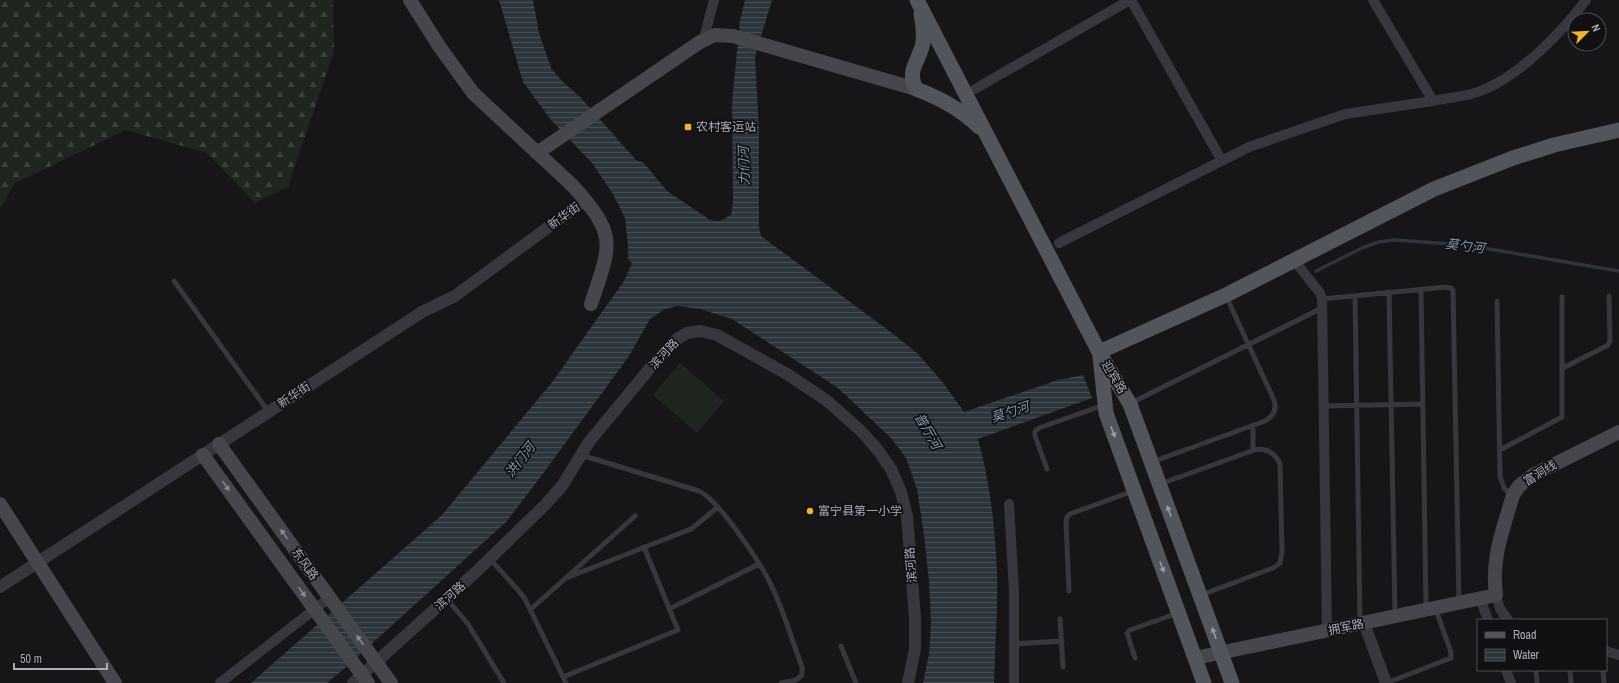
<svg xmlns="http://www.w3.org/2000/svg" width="1619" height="683" viewBox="0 0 1619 683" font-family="'Archivo Narrow','Noto Sans SC',sans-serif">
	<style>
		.forest { fill: url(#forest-firs) }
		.garden { fill: #1e261f }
		.water { fill: url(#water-rules) }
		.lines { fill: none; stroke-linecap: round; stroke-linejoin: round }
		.stream { stroke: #2c353c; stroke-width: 3.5 }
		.service { stroke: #37383d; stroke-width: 5 }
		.minor { stroke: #37383d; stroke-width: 10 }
		.tertiary { stroke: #37383d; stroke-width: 12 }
		.secondary { stroke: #45474d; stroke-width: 14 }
		.primary { stroke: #53555c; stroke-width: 15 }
		.oneway { fill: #979ba6 }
		.oneway2 { fill: #858993 }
		.poi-dot { fill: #f2b134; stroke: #111113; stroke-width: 1.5 }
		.labels { text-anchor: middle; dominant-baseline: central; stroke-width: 3.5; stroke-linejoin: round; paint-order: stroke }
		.poi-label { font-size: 12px; fill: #a8adb8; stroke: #111113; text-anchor: start }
		.street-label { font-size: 12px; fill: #a8adb8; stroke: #111113 }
		.water-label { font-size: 13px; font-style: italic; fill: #7f9bb3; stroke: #111113 }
	</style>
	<defs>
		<pattern id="forest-firs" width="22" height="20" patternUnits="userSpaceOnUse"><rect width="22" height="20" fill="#1e261f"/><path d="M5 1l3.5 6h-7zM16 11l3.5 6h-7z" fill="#3c433d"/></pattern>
		<pattern id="water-rules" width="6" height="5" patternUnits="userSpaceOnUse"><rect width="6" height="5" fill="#2c353c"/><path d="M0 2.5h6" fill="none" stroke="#485056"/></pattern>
	</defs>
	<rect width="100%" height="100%" fill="#161618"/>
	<path class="forest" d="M 0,0 L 333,0 L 334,51 L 288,187 L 255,203 L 207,153 L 126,130 L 15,183 L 0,209 Z"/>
	<path class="garden" d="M 680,363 L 724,401 L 697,433 L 653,395 Z"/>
	<path class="water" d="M 499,0 L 533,0 L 539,33 L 551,68 L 561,80 L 580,97 L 636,160 L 644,163 L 667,191 L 710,220 L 720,221 L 731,215 L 733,203 L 732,103 L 740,20 L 745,0 L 772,0 L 755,57 L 759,130 L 759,227 L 761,236 L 896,336 L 919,355 L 944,384 L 964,412 L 1058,380 L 1083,375 L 1092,398 L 978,439 C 990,482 995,527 997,572 C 998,609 995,646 994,683 L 923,683 L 929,654 L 931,623 L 929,582 L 924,535 L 917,489 L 906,458 L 892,439 L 838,388 L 732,319 L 700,309 L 678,306 L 665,309 L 650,319 L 629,356 L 539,479 L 506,522 L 345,668 L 327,683 L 251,683 L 442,515 L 553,381 L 624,281 L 632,263 L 628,259 L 628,245 L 625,218 L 613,194 L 592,163 L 551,120 L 523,82 Z"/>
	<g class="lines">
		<path class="stream" d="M 1316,271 L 1364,247 L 1379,242 L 1394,240 L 1466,245 L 1619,271"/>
		<path class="service" d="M 174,281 L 268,411
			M 1421,289 L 1426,608
			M 1389,292 L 1395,615
			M 1355,296 L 1360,623
			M 1322,299 L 1446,287 L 1451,288 L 1453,291 L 1459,602
			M 1497,301 L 1500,476 L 1504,488 L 1512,495
			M 1563,368 L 1608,345 L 1610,341 L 1609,296
			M 1131,403 L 1322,308
			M 1323,406 L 1423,404
			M 1253,425 L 1253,450
			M 1500,450 L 1562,417 L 1562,297
			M 581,455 L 699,491 C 719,500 762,565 772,587 C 784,612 792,640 802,667 L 802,675 L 796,680 L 781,683
			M 1152,462 L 1265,421 C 1274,416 1277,409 1274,400 L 1226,296
			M 1047,469 L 1035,436 L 1035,431 L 1039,428 L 1104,405
			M 1160,484 L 1257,449 C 1268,449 1276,454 1280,464 L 1282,552 L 1280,563 L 1273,568 L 1201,595
			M 490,559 L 518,590 L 525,599 L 566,683
			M 566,578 L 691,529 L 718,507
			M 1069,591 L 1066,522 L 1067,517 L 1070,514 L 1133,491
			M 447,599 L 468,624 L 504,683
			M 669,609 L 759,564
			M 530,610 L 635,516
			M 1060,619 L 1063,667
			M 1014,644 L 1062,641
			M 841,646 L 856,683
			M 1135,658 L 1127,633 L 1130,630 L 1178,613
			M 1536,670 L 1537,683
			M 1570,670 L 1571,683
			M 1603,670 L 1604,683
			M 563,677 L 678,630 L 644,547
			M 1386,683 L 1451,658 L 1451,652 L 1436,610"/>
		<path class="minor" d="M 1131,0 L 1222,161
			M 704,38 L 714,0
			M 975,89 L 1130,0
			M 1433,101 C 1447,98 1470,96 1483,90 C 1521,75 1562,32 1586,0
			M 1059,243 L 1249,147 L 1345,114 L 1433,101 L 1373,0
			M 1294,260 L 1320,293 L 1322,299 L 1327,631
			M 1009,504 L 1014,592 L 1014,683
			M 1496,595 L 1500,609 L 1508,620
			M 1480,598 L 1488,620
			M 1606,651 L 1619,655
			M 1506,670 L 1511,683
			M 220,683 L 329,598"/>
		<path class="tertiary" d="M 0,587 L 422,312 L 455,296 L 585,200
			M 1364,623 L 1386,683
			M 353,683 L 476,572 L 545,505 L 562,486 L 589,442 L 655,362 L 677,339 L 687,333 L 700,331 L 717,335 L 787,374 L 826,400 L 861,431 L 877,449 L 891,469 L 901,492 L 907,516 L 915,618 L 915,649 L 908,683"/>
		<path class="secondary" d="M 410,0 L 439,46 L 473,93 L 573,186 C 618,236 611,244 591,304
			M 537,153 L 700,42 L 715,35 L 733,36 L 916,89
			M 219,444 L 391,683
			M 203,455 L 368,683
			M 0,504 L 115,683
			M 1195,658 L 1496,595 C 1491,558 1503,530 1513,495 L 1519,486 L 1533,475 L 1619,432"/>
		<path class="primary" d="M 917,0 L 1099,352 L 1130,404 L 1232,683
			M 921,14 C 923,23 924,33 923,42 C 920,61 906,69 916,89 C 940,98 961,109 979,127
			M 1099,352 L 1226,295 L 1434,189 L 1513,158 L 1554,145 L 1619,130
			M 1100,357 L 1106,413 L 1204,683"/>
	</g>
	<defs><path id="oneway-solid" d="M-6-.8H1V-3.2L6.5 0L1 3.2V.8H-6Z"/></defs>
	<g class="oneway">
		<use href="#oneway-solid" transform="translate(1113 432) rotate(70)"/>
		<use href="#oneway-solid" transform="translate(1169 511) rotate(-110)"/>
		<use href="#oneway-solid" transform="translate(1162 567) rotate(70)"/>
		<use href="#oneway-solid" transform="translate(1214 633) rotate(-110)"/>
	</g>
	<g class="oneway2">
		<use href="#oneway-solid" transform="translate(226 486) rotate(54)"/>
		<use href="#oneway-solid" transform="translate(284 534) rotate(-126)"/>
		<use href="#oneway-solid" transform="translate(302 592) rotate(54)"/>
		<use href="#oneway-solid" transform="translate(360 640) rotate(-126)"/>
	</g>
	<g class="poi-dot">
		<rect x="684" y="123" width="8" height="8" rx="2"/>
		<circle cx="810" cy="511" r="4"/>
	</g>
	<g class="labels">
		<g class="poi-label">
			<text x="696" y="127">农村客运站</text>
			<text x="818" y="511">富宁县第一小学</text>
		</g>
		<g class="street-label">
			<text transform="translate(564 216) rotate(-36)">新华街</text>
			<text transform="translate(664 354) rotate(-47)">滨河路</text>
			<text transform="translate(1114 377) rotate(59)">迎宾路</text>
			<text transform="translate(294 395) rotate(-33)">新华街</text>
			<text transform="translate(1540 473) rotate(-31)">富洞线</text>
			<text transform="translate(305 564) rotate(54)">东风路</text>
			<text transform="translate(911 565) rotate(-95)">滨河路</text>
			<text transform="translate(450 596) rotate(-42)">滨河路</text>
			<text transform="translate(1346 627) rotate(-12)">拥军路</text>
		</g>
		<g class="water-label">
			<text transform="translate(744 166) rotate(-92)">力们河</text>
			<text transform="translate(1465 246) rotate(7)">莫勺河</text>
			<text transform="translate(1010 412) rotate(-18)">莫勺河</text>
			<text transform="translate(928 431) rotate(60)">普厅河</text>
			<text transform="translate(520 460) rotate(-53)">洪门河</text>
		</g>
	</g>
	<rect x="1477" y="619" width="130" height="52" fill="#111113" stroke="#4d4f55"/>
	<rect x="1485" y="632" width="20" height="6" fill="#53555c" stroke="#4d4f55"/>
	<text x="1513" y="639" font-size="12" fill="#a8adb8">Road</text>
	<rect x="1485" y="649" width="20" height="12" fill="url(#water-rules)" stroke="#4d4f55"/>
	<text x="1513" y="659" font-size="12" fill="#a8adb8">Water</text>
	<g transform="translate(1587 32) rotate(66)"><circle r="19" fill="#111113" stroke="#4d4f55"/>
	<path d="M0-3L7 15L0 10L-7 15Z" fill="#f2b134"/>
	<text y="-6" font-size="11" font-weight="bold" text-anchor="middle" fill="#a8adb8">N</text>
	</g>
	<path d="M14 663v6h93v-6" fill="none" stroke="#a8adb8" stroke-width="2"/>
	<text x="20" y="663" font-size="12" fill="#a8adb8" stroke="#111113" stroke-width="3" paint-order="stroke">50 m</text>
</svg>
